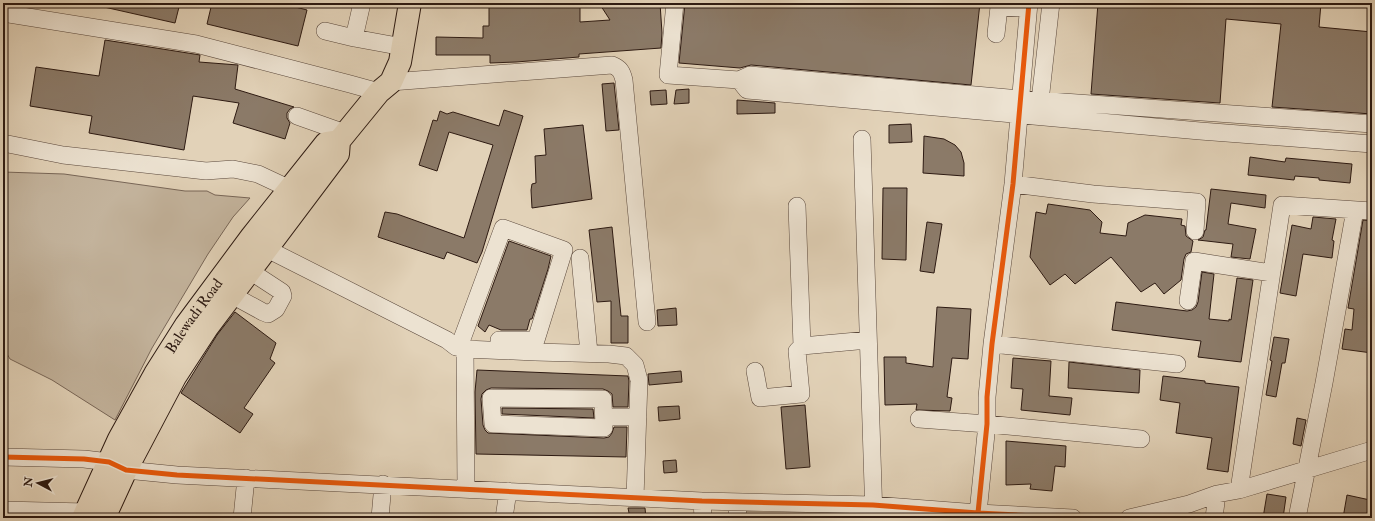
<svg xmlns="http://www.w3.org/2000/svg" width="1375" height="521" viewBox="0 0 1375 521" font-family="'IM FELL Double Pica',serif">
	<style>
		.green { fill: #c3b39c; stroke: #786657 }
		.building { fill: #8b7a68; stroke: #2d1a12 }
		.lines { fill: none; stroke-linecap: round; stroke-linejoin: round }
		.minor-casing { stroke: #5a483c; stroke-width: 18 }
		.major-casing { stroke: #2d1a12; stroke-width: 24 }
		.minor { stroke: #ece2d1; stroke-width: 17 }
		.major { stroke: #e2d2b8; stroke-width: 22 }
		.cycleway-casing { stroke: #ece2d1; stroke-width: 8 }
		.cycleway { stroke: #e8590c; stroke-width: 5 }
		.labels { text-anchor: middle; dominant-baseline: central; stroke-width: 3.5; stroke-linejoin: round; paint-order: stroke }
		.street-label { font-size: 15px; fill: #2d1a12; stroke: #ece2d1 }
	</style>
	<rect width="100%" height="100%" fill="#e2d2b8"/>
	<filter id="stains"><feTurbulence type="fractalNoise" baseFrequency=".005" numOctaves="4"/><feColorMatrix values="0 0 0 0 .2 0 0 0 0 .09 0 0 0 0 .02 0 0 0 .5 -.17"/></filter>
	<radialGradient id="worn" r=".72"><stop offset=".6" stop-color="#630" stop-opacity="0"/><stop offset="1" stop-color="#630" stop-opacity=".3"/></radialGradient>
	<path class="green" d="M 3,172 L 64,174 L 185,191 L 207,191 L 215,195 L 250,198 L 233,217 L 208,254 L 152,348 L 115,420 L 52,380 L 10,359 L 3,347 Z"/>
	<path class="building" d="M 104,3 L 180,3 L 175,23 L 104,7 Z
		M 212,3 L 280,3 L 307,10 L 298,46 L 207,24 Z
		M 599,3 L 660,3 L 662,33 L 661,48 L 579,54 L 579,57 L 516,62 L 490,63 L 490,55 L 436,55 L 436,37 L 483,38 L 483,26 L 489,26 L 489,7 L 580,6 L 580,22 L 610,20 Z
		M 685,3 L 980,3 L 971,85 L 751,65 L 740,68 L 679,63 Z
		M 1098,3 L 1321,3 L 1319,27 L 1372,32 L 1372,114 L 1272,107 L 1281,24 L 1226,19 L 1220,103 L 1091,94 Z
		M 105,40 L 194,54 L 200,55 L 199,62 L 238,65 L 235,89 L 294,107 L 290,109 L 287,113 L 287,118 L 290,123 L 285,139 L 233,123 L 239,103 L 193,96 L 184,150 L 89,133 L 92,116 L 30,106 L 36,67 L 99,76 Z
		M 614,83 L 619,130 L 606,131 L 602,84 Z
		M 689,89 L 689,103 L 674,104 L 676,90 Z
		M 666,90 L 667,104 L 651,105 L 650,91 Z
		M 737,100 L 775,103 L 775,113 L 737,114 Z
		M 504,110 L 523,116 L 482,252 L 477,263 L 447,252 L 444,259 L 378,237 L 385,212 L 397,214 L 464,238 L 493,145 L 449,132 L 437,171 L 419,165 L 433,120 L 437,121 L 440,111 L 447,114 L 453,112 L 499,126 Z
		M 911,124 L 912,142 L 889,143 L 889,125 Z
		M 583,125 L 592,199 L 532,208 L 531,190 L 532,184 L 536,183 L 535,156 L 546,155 L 544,129 Z
		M 924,136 L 944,139 L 955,145 L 961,152 L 964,163 L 964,176 L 923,173 Z
		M 1250,157 L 1285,162 L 1286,158 L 1352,164 L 1350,183 L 1319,180 L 1319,178 L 1295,176 L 1294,180 L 1248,175 Z
		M 883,188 L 907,188 L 906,260 L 882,259 Z
		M 1211,189 L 1266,195 L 1265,208 L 1231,203 L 1228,224 L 1256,229 L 1250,259 L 1231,257 L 1233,244 L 1198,240 L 1203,237 L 1205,230 L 1206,230 Z
		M 1048,204 L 1090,210 L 1102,222 L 1100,233 L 1126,236 L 1128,223 L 1145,215 L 1182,219 L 1181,225 L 1185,226 L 1186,236 L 1193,241 L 1191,252 L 1186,254 L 1184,259 L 1181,280 L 1164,294 L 1155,283 L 1141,292 L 1111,257 L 1075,284 L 1065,274 L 1050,285 L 1030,257 L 1036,212 L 1046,214 Z
		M 1313,217 L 1336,219 L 1332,240 L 1334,241 L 1332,258 L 1303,254 L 1296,296 L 1280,293 L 1292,225 L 1311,229 Z
		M 1363,220 L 1372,221 L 1372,287 L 1368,319 L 1372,319 L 1372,353 L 1342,349 L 1345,329 L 1352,330 L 1354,309 L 1348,308 Z
		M 927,222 L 942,224 L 934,273 L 920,271 Z
		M 612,227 L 621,316 L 628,316 L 628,343 L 611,343 L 611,301 L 597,302 L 589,230 Z
		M 509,241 L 551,256 L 548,269 L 532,319 L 530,319 L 527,330 L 501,330 L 489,325 L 485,332 L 478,326 Z
		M 1202,272 L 1214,274 L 1209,319 L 1229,321 L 1229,319 L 1231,320 L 1237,278 L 1253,280 L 1241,362 L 1198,357 L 1201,341 L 1112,330 L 1116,302 L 1187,311 L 1192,310 L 1196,307 L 1198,302 Z
		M 937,307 L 971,309 L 968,359 L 952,358 L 947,397 L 952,398 L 950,411 L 916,410 L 917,404 L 885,405 L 884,357 L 906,357 L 906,363 L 933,367 Z
		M 676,308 L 677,325 L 658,326 L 657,310 Z
		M 235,312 L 276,343 L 270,359 L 275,363 L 244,408 L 253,414 L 240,433 L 181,393 L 217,335 Z
		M 1274,337 L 1289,339 L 1285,363 L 1282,363 L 1276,397 L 1266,395 L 1272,361 L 1270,360 Z
		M 1013,358 L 1051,361 L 1049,396 L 1072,398 L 1070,415 L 1021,410 L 1023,389 L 1011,388 Z
		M 1069,362 L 1140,370 L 1139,393 L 1068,388 Z
		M 477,370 L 628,376 L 629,381 L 628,407 L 613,407 L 612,394 L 608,391 L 603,389 L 491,388 L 486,390 L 482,394 L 481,399 L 483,425 L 485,430 L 488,433 L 604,438 L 609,437 L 612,433 L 614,427 L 627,427 L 626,457 L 476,454 L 475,392 Z
		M 681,371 L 682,382 L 649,385 L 648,374 Z
		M 1163,376 L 1205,381 L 1205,383 L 1239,387 L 1228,472 L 1207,469 L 1212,438 L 1176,433 L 1180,403 L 1160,400 Z
		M 805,405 L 810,467 L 786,469 L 781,407 Z
		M 679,406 L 680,419 L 659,421 L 658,407 Z
		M 502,408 L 593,409 L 594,418 L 502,414 Z
		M 1297,418 L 1306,420 L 1301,446 L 1293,444 Z
		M 1006,441 L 1066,446 L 1065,467 L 1055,466 L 1052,491 L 1030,489 L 1031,484 L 1006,485 Z
		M 676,460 L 677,472 L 664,473 L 663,461 Z
		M 1267,494 L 1286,497 L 1283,518 L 1263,518 Z
		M 1347,495 L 1370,500 L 1366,518 L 1343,518 Z
		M 628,508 L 645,508 L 646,518 L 630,518 Z"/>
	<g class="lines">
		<defs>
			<path id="minor" d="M 362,3 L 354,38 L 403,47
				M 675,3 L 668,75 L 739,80
				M 999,3 L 999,7 L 1028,8
				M 3,13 L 196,44 L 350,84 L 379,92
				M 325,31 L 354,38
				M 996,34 L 999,7
				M 391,82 L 612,65 C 620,68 622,72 624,80 L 647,322
				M 1040,101 L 1051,3
				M 297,116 L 345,133
				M 1372,124 L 1021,99 L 750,75 L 739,80 L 747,90 L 1200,131 L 1372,144
				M 862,139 L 874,518
				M 3,143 L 63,155 L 206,171 L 233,169 L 258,174 L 290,189
				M 1013,184 L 1093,194 L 1197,202 L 1195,231
				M 797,206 L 802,346
				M 267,249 L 447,340 L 456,347 L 465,349 L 535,352 L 609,354 L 626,356 L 635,365 L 639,380 L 635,498
				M 580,258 L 589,353
				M 232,295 L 263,312 L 268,314 L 276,309 L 283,296 L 282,292 L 250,271
				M 1188,301 L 1194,261 L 1272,273
				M 462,339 L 503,228 L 564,250 L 536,340 L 499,340
				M 992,344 L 1177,364
				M 465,349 L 466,489
				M 755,371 L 760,398 L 801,394 L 797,351 L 802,346 L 868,340
				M 491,398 L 603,399 L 604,428 L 493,424 Z
				M 604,417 L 638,417
				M 919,419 L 987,424 L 1141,439
				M 3,457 L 84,459 L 109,462 L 126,470 L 177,475 L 702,501 L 873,505 L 978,513 L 1073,518
				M 1239,490 L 1282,205 L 1372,211
				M 702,501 L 703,518
				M 735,502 L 739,518
				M 3,510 L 86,512
				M 978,513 L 987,424 L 987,397 L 992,344 L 1013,184 L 1029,3
				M 242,518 L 246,478
				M 380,518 L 383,484
				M 504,518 L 508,491
				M 1129,518 L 1189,504 L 1217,494 L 1239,490 L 1372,450
				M 1214,518 L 1217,494
				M 1297,518 L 1324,383 L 1355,210"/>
			<g id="major">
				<path id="s1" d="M 83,518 L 119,439 L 155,374 L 186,325 L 252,236 L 326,143 L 339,141"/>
				<path d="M 104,518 L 126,470 L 175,377 L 207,328 L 338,154 L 339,141 L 379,92 L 391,82 L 400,62 L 410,3"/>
			</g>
		</defs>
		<use href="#minor" class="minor-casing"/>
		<use href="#major" class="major-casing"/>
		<use href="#minor" class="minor"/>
		<use href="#major" class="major"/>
		<defs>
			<path id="cycleway" d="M 3,457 L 84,459 L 109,462 L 126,470 L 177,475 L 702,501 L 873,505 L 978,513 L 1073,518
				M 978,513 L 987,424 L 987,397 L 992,344 L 1013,184 L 1029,3"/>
		</defs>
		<use href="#cycleway" class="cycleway-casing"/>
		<use href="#cycleway" class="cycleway"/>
	</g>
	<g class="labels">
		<g class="street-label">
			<text stroke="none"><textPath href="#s1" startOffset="231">Balewadi Road</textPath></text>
		</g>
	</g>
	<rect width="1375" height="521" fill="none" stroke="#e2d2b8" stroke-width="16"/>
	<rect x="4" y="4" width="1367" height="513" fill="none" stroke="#2d1a12" stroke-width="2"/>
	<rect x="8" y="8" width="1359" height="505" fill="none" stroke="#2d1a12"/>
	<g transform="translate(38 483) rotate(277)" stroke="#ece2d1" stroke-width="3" paint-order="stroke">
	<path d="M0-3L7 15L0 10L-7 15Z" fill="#2d1a12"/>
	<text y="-6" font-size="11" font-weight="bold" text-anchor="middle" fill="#2d1a12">N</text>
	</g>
	<rect width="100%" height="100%" filter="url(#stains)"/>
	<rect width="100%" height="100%" fill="url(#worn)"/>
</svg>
